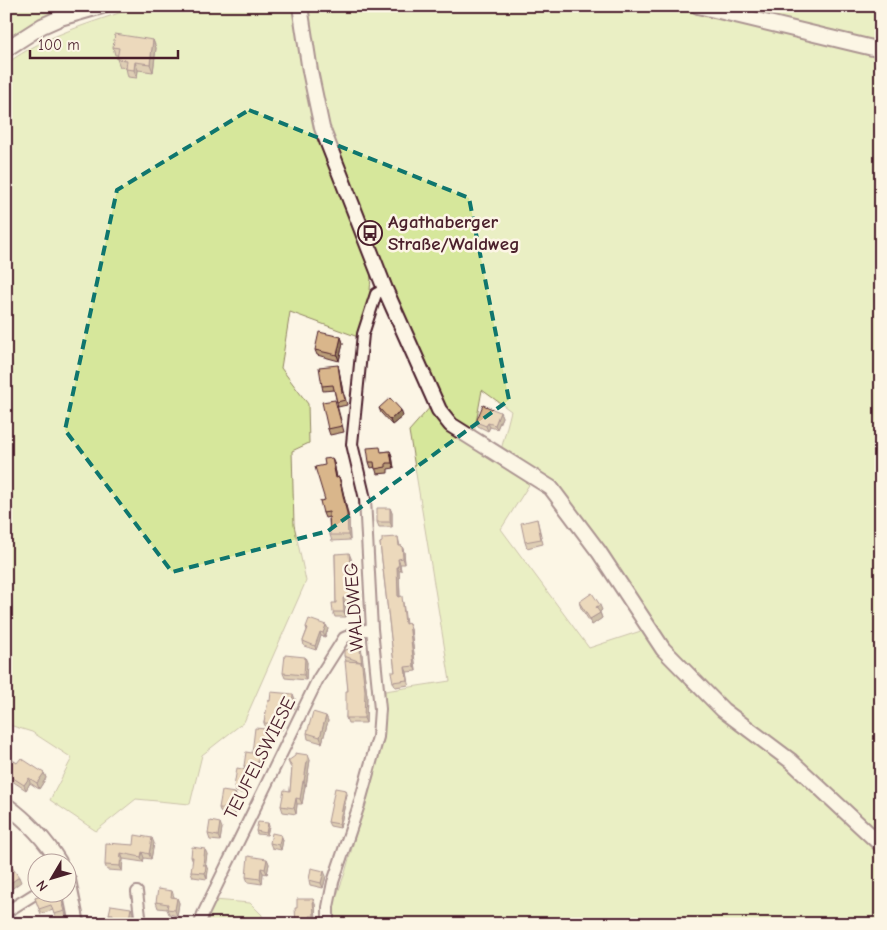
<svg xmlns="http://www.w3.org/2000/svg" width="887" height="930" viewBox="0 0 887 930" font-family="'Comic Neue',sans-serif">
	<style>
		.green { fill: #d6e79b; stroke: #908363 }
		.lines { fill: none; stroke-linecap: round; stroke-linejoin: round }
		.street-casing { stroke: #4a1f2b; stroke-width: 14 }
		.secondary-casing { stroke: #4a1f2b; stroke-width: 18 }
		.street { stroke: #fcf5e5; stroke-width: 10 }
		.secondary { stroke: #fcf5e5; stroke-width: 14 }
		.wall { fill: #bb9d78; stroke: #4a1f2b }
		.shaded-wall { fill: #987f61; stroke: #4a1f2b }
		.building { fill: #d9b68b; stroke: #4a1f2b }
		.marked { fill: none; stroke: #0f766e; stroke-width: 4; stroke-dasharray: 10 6; stroke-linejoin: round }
		.labels { text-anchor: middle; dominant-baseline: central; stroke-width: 5; stroke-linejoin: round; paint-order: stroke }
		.poi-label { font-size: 19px; font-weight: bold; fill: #4a1f2b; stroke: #fcf5e5; text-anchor: start }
		.street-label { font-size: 19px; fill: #4a1f2b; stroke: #fcf5e5 }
	</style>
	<rect width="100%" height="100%" fill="#fcf5e5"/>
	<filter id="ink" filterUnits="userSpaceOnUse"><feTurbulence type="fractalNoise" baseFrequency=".02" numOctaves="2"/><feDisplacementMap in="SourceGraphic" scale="10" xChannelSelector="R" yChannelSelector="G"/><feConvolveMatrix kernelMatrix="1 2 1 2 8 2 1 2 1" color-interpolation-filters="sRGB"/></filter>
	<g filter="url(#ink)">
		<path class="green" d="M 6,6 L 76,6 L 57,12 L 6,41 Z
			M 139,6 L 295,6 L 306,71 L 369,258 C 374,291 367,306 358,337 L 290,312 L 281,368 L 308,404 L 309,443 L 292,451 L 294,525 L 306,581 L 244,722 L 202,755 L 190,804 L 136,799 L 96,831 L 50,800 L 72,758 L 32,732 L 6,724 L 6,64 C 47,34 92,23 139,6 Z
			M 304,6 L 676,6 L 881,57 L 881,924 L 333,924 L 333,906 L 345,873 L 380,748 L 385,691 L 450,681 L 409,431 L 432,405 L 532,480 L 501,529 L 589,648 L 653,627 L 555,484 L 501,450 L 511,411 L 482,390 L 474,434 L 455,422 L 436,396 L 326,128 Z
			M 722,6 L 881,6 L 881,45 Z
			M 214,900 L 250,903 L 262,915 L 262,924 L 204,924 Z"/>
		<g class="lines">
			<defs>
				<path id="street" d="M 137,892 L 141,924
					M 6,912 L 38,892
					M 200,924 L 203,914 L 218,883 L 318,679 L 344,638 L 360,631 L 372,629
					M 328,924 L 328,907 L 333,882 L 359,805 L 378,737 L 380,709 L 372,629 L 365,499 L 352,444 L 363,334 L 376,294 L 385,289"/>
				<path id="secondary" d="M 300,6 L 310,71 L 322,128 L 385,289 L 439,410 L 451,425 L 551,488 L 599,552 L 663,649 L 723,710 L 791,761 L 881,845
					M 698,6 L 881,50
					M 6,49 L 42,26 L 60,18 L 102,6
					M 6,805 C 28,821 45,839 59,862
					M 68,880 L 77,924"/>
			</defs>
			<use href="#street" class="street-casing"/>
			<use href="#secondary" class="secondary-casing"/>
			<use href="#street" class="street"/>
			<use href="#secondary" class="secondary"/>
		</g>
		<path class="wall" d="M 153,40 L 156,48 L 153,72 L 138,70 L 137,78 L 128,77 L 126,68 L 120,67 L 117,59 L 118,55 L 115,55 L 113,47 Z
			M 341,337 L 343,343 L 339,361 L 317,355 L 315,350 Z
			M 338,365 L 339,370 L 343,393 L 345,397 L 347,405 L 338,407 L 334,390 L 323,391 L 322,386 Z
			M 337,405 L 344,432 L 330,435 L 328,429 Z
			M 379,408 L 403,416 L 392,425 L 381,413 Z
			M 500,412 L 502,417 L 497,429 L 490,427 L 488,431 L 478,426 L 476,422 Z
			M 390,451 L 392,456 L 394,468 L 388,469 L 388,473 L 377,474 L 375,467 L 371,468 L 369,462 L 382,452 Z
			M 334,463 L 337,478 L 339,477 L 341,483 L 349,519 L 350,540 L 332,541 L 330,535 L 329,517 L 325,518 L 323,513 Z
			M 390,508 L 392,513 L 392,527 L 379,527 L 377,522 Z
			M 537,519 L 543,544 L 527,548 L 525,542 Z
			M 398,537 L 400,546 L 402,546 L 404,552 L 405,564 L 400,564 L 401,571 L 399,571 L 400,596 L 403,602 L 406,624 L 411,629 L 416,671 L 407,672 L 409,685 L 395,687 L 393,682 L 395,672 L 380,543 Z
			M 335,554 L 351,558 L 352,571 L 347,572 L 349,581 L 354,586 L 355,603 L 345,603 L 346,617 L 335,617 L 333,612 L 336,603 Z
			M 579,602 L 602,610 L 600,612 L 602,618 L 592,625 L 581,608 Z
			M 326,625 L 328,629 L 325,637 L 321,636 L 316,650 L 304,646 L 303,641 L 307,630 L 306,627 Z
			M 361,646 L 367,696 L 366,723 L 348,723 L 346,718 L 348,691 L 346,661 L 344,656 L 352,649 Z
			M 307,662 L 306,680 L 285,678 L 283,673 Z
			M 295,699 L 294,709 L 284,708 L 282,730 L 266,728 L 264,723 L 268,701 Z
			M 326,716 L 328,721 L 322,743 L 308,739 L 307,733 Z
			M 267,734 L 264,760 L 260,759 L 259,773 L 247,771 L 248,775 L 246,794 L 236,792 L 234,787 L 245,770 L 244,766 L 252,753 Z
			M 6,756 L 17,763 L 44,773 L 46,778 L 39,789 L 30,783 L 26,790 L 9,779 L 7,774 L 8,772 L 6,771 Z
			M 310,760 L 306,786 L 305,786 L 302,804 L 297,804 L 296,814 L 283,812 L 281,806 L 290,791 L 292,769 L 290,766 L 288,761 Z
			M 235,793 L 237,798 L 235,815 L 221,813 L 219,808 Z
			M 347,794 L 340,828 L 330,826 L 328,822 Z
			M 269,826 L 267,835 L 257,834 L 256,831 Z
			M 222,828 L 220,841 L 210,840 L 208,834 Z
			M 281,835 L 283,840 L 281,850 L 272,848 L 270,843 Z
			M 154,843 L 151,859 L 144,858 L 143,862 L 123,859 L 122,871 L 107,870 L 105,865 L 134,845 Z
			M 207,854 L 205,865 L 208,870 L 207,879 L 193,877 L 191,872 L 193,862 L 191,857 Z
			M 267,859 L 269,864 L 267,874 L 263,873 L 262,884 L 248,882 L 246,877 Z
			M 326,876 L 323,888 L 310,885 L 309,880 Z
			M 172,891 L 174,897 L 177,898 L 179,903 L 177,916 L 169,914 L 167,909 L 158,908 L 156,902 Z
			M 60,892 L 66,916 L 56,920 L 53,910 L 41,914 L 35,898 Z
			M 315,904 L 316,921 L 296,924 Z
			M 133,913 L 131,924 L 112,924 L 112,919 L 111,919 L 109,914 Z"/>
		<path class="shaded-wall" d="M 153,40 L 156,48 L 153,72 L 150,64 Z
			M 135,62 L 138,70 L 137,78 L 134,70 Z
			M 341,337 L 343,343 L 339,361 L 337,355 Z
			M 338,365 L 339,370 L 344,398 L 342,393 Z
			M 401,410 L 403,416 L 392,425 L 390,420 Z
			M 500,412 L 502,417 L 497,429 L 495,425 Z
			M 488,423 L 490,427 L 488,431 L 486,426 Z
			M 390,451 L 392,456 L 394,468 L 392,463 Z
			M 332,458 L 334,463 L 338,483 L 336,478 Z
			M 339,477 L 341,483 L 349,519 L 350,540 L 348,535 Z
			M 390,508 L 392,513 L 392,527 L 390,522 Z
			M 402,546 L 404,552 L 405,564 L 403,558 Z
			M 349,553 L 351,558 L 352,571 L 350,566 Z
			M 398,559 L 400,564 L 401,571 L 399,566 Z
			M 397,566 L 399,571 L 400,602 L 398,597 Z
			M 353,581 L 354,586 L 355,603 L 353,598 Z
			M 343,598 L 345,603 L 346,617 L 344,612 Z
			M 600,605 L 602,610 L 598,613 L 596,607 Z
			M 600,613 L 602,618 L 592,625 L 590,619 Z
			M 409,623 L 411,629 L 416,671 L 414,666 Z
			M 326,625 L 328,629 L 325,637 L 323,633 Z
			M 320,632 L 321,636 L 316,650 L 315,646 Z
			M 359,641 L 361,646 L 367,696 L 366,723 L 364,718 Z
			M 305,657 L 307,662 L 306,680 L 304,675 Z
			M 405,667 L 407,672 L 409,685 L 407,680 Z
			M 293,694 L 295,699 L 294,709 L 292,704 Z
			M 282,703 L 284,708 L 282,730 L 280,724 Z
			M 326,716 L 328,721 L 322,743 L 320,737 Z
			M 266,729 L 267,734 L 264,760 L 262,755 Z
			M 259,754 L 260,760 L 259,773 L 257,768 Z
			M 308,755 L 310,760 L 306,786 L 304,781 Z
			M 247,770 L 248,775 L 246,794 L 244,788 Z
			M 44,773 L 46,778 L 39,789 L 37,783 Z
			M 29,778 L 30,783 L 26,790 L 24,785 Z
			M 303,781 L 305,786 L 302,804 L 300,799 Z
			M 346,790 L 347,794 L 340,828 L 339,824 Z
			M 235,793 L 237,798 L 235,815 L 233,809 Z
			M 296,798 L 297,804 L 296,814 L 294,808 Z
			M 220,823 L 222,828 L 220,841 L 218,836 Z
			M 268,823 L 269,826 L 267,835 L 266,833 Z
			M 281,835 L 283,840 L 281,850 L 279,845 Z
			M 152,838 L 154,843 L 151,859 L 149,854 Z
			M 205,849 L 207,854 L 205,870 L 203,865 Z
			M 142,852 L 144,858 L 143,862 L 141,857 Z
			M 121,853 L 123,859 L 122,871 L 120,866 Z
			M 267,859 L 269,864 L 267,874 L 265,869 Z
			M 206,865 L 208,870 L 207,879 L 205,873 Z
			M 261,868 L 263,873 L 262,884 L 260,879 Z
			M 324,871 L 326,876 L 323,888 L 321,883 Z
			M 19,877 L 21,882 L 6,893 L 6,886 Z
			M 177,898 L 179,903 L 177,916 L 175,910 Z
			M 313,899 L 315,904 L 316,921 L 314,916 Z
			M 131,908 L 133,913 L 131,924 L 128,924 Z"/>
		<path class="building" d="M 115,34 L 153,40 L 150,64 L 135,62 L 134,70 L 126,69 L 127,60 L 117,59 L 119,48 L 113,47 Z
			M 319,332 L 341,337 L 337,355 L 315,350 Z
			M 338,365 L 342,393 L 343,392 L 345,400 L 337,402 L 333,385 L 322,386 L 319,367 Z
			M 390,398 L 401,410 L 390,420 L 379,408 Z
			M 335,400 L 342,426 L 328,429 L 322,402 Z
			M 483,405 L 500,412 L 495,425 L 488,423 L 486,426 L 476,422 Z
			M 380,447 L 381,452 L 390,451 L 392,463 L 386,463 L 386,467 L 375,469 L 374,462 L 369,462 L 367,448 Z
			M 332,458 L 336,478 L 339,477 L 347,514 L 348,535 L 330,535 L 329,512 L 323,513 L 320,501 L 325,500 L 315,467 L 325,465 L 324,459 Z
			M 377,508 L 390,508 L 390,522 L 377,522 Z
			M 537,519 L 541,539 L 525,542 L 521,523 Z
			M 398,537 L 399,546 L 402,546 L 403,558 L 398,559 L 399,566 L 397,566 L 398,597 L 402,596 L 405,624 L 409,623 L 414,666 L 405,667 L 407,680 L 393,682 L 391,672 L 395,672 L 380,543 L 382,542 L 382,538 Z
			M 349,553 L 350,566 L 345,567 L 348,581 L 353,581 L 353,598 L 343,598 L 344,612 L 333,612 L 332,603 L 336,603 L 335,554 Z
			M 592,593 L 600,605 L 596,607 L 600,613 L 590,619 L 579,602 Z
			M 309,619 L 326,625 L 323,633 L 320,632 L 315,646 L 303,641 L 308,628 L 306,627 Z
			M 359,641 L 365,691 L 364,718 L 346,718 L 346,691 L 348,691 L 345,661 L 361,662 L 344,656 L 344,650 L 352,649 L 351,642 Z
			M 285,655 L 305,657 L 304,675 L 283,673 Z
			M 271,692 L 293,694 L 292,704 L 282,703 L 280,724 L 264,723 L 268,701 L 270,701 Z
			M 313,712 L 326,716 L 320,737 L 307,733 Z
			M 255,728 L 266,729 L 262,755 L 256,754 L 259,754 L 257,768 L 244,766 L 246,752 L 252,753 Z
			M 295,753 L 308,755 L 304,781 L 303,781 L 300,799 L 296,798 L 294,808 L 281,806 L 284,790 L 290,791 L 292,767 L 288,761 L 295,756 Z
			M 6,756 L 17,763 L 21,758 L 44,773 L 37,783 L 29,778 L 24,785 L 7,774 L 10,770 L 6,767 Z
			M 237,768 L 247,770 L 244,788 L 234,787 Z
			M 335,788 L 346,790 L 339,824 L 328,822 Z
			M 222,791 L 235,793 L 233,809 L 219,808 Z
			M 210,821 L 220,823 L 218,836 L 208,834 Z
			M 258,822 L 268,823 L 266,833 L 256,831 Z
			M 272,833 L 281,835 L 279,845 L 270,843 Z
			M 135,835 L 152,838 L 149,854 L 142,852 L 141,857 L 121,853 L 120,866 L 105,865 L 106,843 L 134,845 Z
			M 192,847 L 205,849 L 203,865 L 206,865 L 205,873 L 191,872 L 193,857 L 191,857 Z
			M 248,856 L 267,859 L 265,869 L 261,868 L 260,879 L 246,877 Z
			M 6,859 L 19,877 L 6,886 Z
			M 311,868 L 324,871 L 321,883 L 309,880 Z
			M 158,889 L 172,891 L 171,897 L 177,898 L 175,910 L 167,909 L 168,904 L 156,902 Z
			M 54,892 L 59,892 L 65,911 L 54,914 L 51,905 L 39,909 L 35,898 Z
			M 297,899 L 313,899 L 314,916 L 310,916 L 311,924 L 296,924 L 295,908 L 297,908 Z
			M 111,905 L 131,908 L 128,924 L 115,924 L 115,923 L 112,923 L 113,914 L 109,914 Z
			M 6,912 L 8,912 L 16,924 L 6,924 Z"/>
	</g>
	<path d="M0 0H887V930H0ZM 249,110 L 469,198 L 509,400 L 328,531 L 172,572 L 65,430 L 117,190 Z" fill="#fcf5e5" fill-opacity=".55" fill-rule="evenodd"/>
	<path class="marked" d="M 249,110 L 469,198 L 509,400 L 328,531 L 172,572 L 65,430 L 117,190 Z"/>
	<defs>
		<symbol id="bus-ring" viewBox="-11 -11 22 22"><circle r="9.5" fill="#fcf5e5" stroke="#4a1f2b" stroke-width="1.5"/><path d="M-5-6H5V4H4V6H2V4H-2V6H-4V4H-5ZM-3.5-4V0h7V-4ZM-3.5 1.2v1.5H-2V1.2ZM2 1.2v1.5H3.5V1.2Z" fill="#4a1f2b"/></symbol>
	</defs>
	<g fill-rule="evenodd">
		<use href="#bus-ring" x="356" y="219" width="28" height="28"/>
	</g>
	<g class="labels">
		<g class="poi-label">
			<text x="388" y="222">Agathaberger<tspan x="388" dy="22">Straße/Waldweg</tspan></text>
		</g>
		<g class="street-label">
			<text transform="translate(354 607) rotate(-94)">WALDWEG</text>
			<text transform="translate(260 758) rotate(-63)">TEUFELSWIESE</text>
		</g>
	</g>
	<rect width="887" height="930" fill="none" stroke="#fcf5e5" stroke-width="25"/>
	<rect x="12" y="12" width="862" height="905" fill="none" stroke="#4a1f2b" stroke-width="2" filter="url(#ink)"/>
	<g transform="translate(52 878) rotate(232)"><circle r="24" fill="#fcf5e5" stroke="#b59f9b"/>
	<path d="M0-4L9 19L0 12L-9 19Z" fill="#4a1f2b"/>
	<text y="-8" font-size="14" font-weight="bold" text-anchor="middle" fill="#4a1f2b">N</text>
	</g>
	<path d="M30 50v8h148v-8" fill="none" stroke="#4a1f2b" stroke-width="2.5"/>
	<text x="38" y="50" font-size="15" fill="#4a1f2b" stroke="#fcf5e5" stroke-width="4" paint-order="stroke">100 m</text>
</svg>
